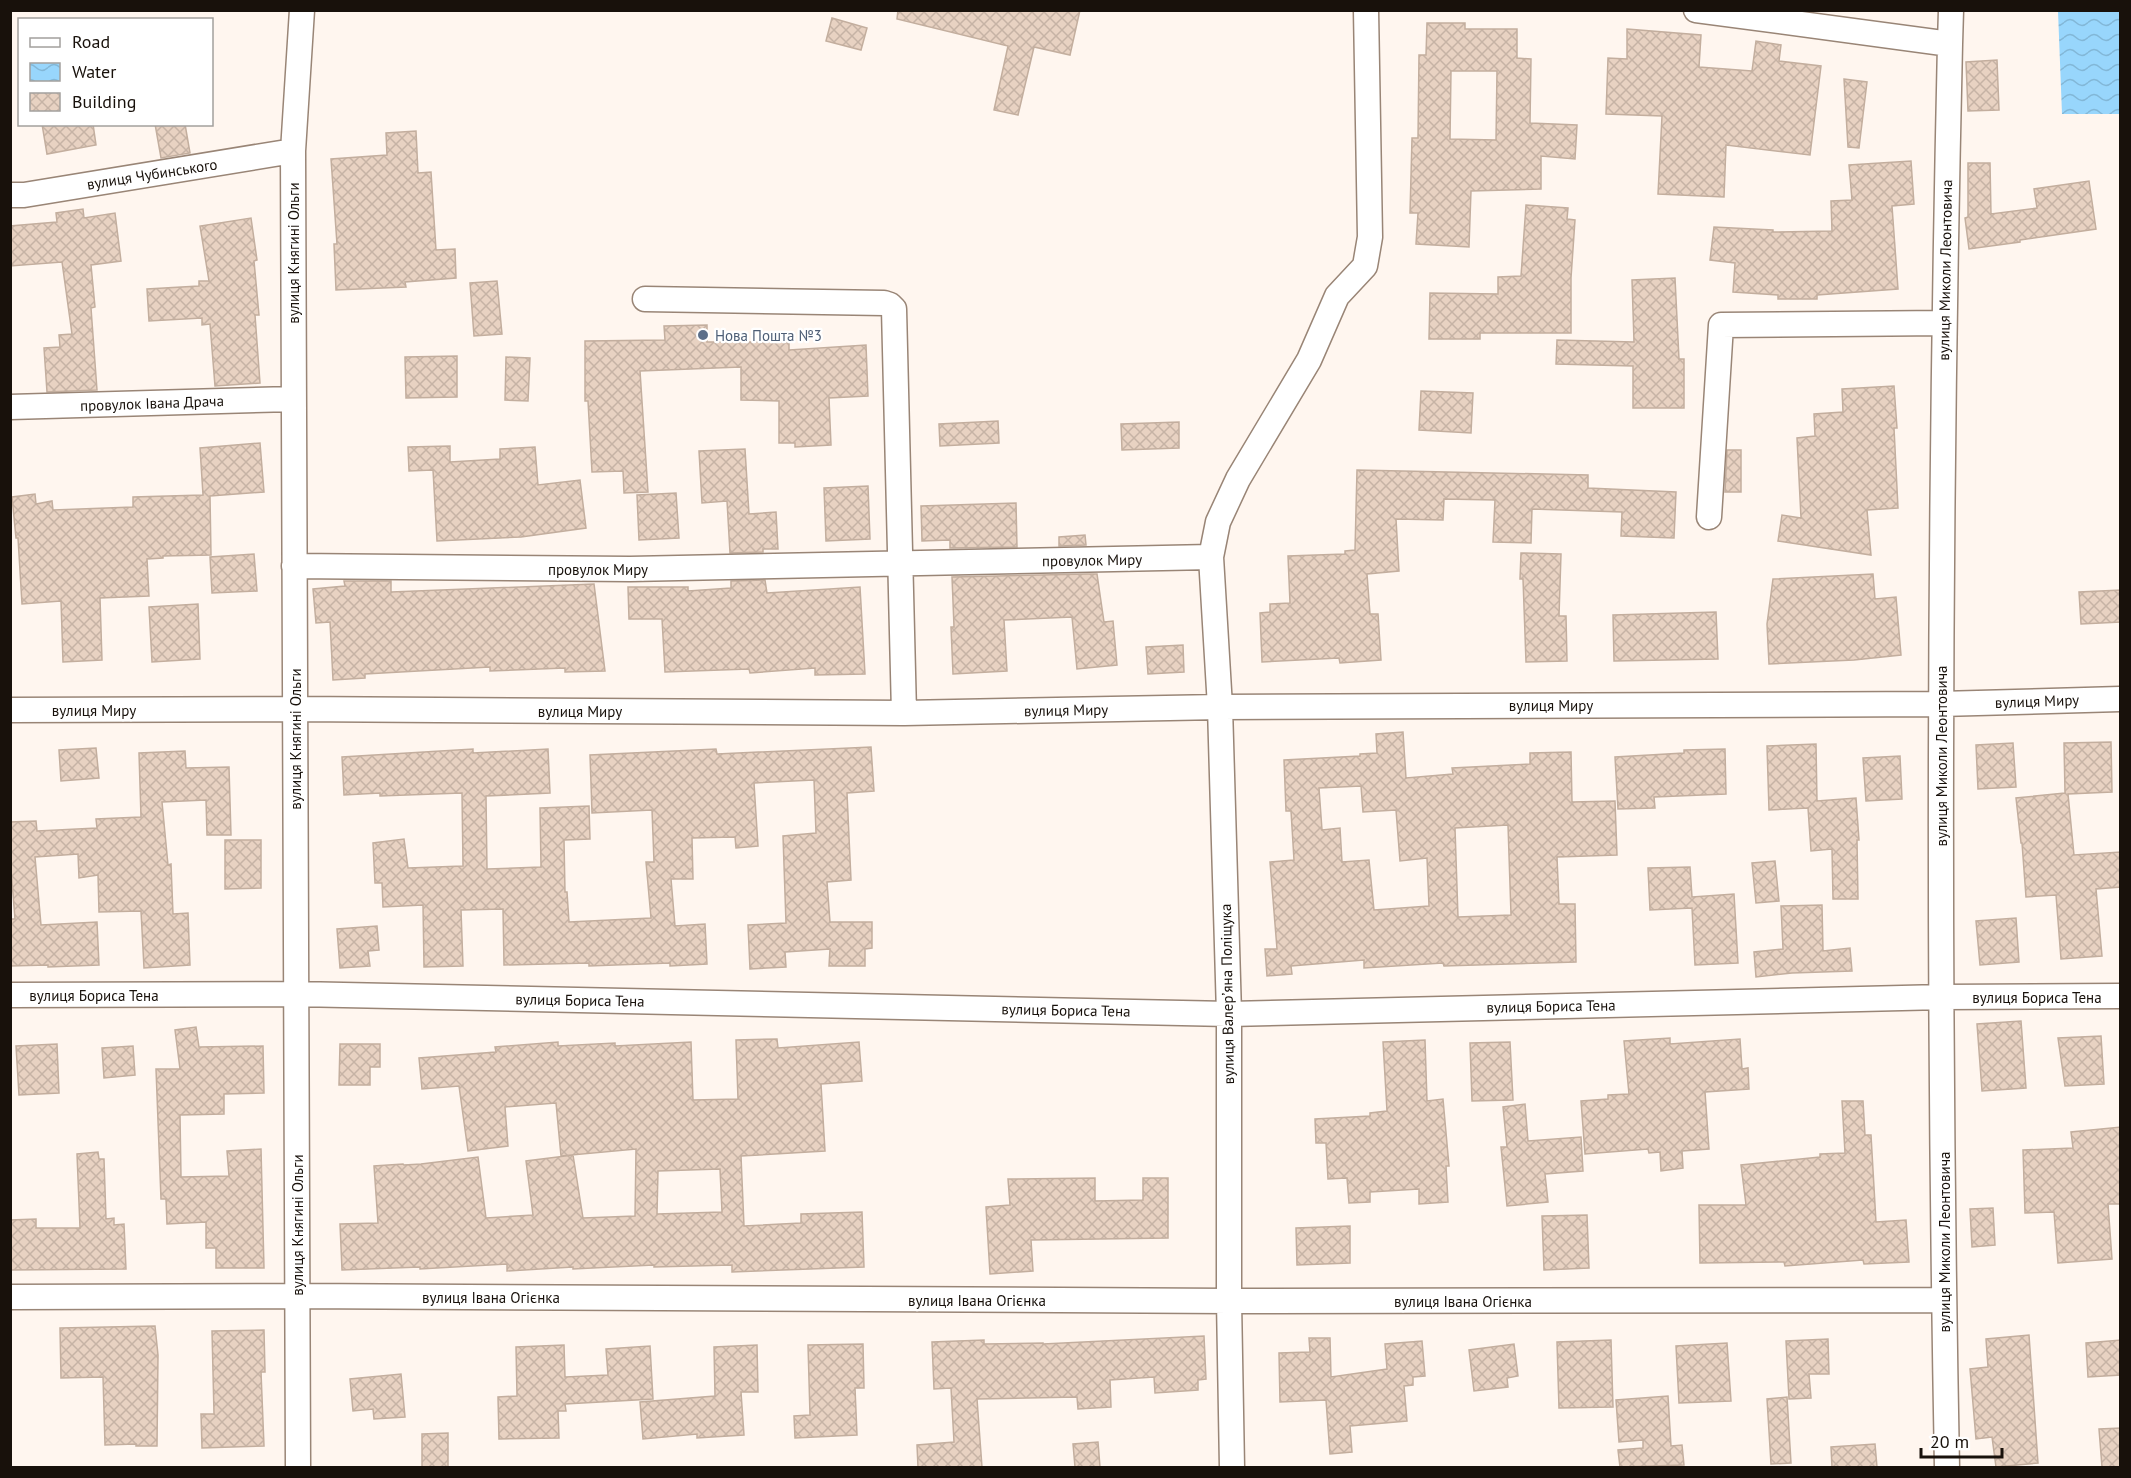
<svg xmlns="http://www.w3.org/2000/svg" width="2131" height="1478" viewBox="0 0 2131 1478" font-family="'PT Sans',sans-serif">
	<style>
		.water { fill: url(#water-waves) }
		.building { fill: url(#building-cross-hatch); stroke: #c3ae9e; stroke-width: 1.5; fill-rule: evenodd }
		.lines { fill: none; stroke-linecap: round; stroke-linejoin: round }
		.minor-casing { stroke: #998576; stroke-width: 27 }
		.minor { stroke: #fff; stroke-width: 24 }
		.service-dot { fill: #5c6f8a; stroke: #fff; stroke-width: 2 }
		.labels { text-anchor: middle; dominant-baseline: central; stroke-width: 4.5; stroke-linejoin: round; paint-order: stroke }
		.street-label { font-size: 15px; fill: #18110b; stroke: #fff }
		.service-label { font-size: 15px; fill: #4e5e75; stroke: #fff; text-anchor: start }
	</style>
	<defs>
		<pattern id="water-waves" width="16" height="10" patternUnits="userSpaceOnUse" patternTransform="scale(1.5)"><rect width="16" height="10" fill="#98d6fc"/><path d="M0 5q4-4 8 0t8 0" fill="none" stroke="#82b7d7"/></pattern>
		<pattern id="building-cross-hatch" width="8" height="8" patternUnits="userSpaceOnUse" patternTransform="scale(1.5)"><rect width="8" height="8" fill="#e8d2c2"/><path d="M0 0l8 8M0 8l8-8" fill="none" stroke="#c6b3a5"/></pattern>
	</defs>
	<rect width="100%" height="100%" fill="#fff6ef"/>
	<path class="water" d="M 2058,11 L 2120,11 L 2120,114 L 2062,114 Z"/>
	<path class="building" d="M 898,10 L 1080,10 L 1070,55 L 1034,47 L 1018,115 L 994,110 L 1008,46 L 897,19 Z
		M 832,18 L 867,28 L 861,50 L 826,41 Z
		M 1427,23 L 1465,23 L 1465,29 L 1517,29 L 1517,58 L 1531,59 L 1530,123 L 1577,125 L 1575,159 L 1541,156 L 1541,189 L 1471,191 L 1469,247 L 1416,244 L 1418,213 L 1410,213 L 1412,138 L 1418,138 L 1419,55 L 1426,55 ZM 1451,71 L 1497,71 L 1496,140 L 1450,139 Z
		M 1627,29 L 1701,35 L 1699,67 L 1752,71 L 1756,41 L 1781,45 L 1779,61 L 1821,66 L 1810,155 L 1726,145 L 1724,197 L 1658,194 L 1662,116 L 1606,114 L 1608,58 L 1627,59 Z
		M 1997,60 L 1999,110 L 1968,111 L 1966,62 Z
		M 1844,79 L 1867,82 L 1859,148 L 1848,147 Z
		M 42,124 L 93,124 L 96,145 L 47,154 Z
		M 155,124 L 185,124 L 190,153 L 161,158 Z
		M 416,131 L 418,173 L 431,172 L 436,250 L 455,249 L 456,278 L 405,282 L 406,287 L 336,290 L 334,244 L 337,244 L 331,159 L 387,155 L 386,133 Z
		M 1911,161 L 1914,204 L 1892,206 L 1898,289 L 1817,295 L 1817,299 L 1778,299 L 1778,295 L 1733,292 L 1735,263 L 1710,260 L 1714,227 L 1773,230 L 1773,232 L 1832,231 L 1831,201 L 1852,200 L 1849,165 Z
		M 1968,163 L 1990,163 L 1991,214 L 2037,208 L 2034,189 L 2089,181 L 2096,229 L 2020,240 L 2020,242 L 1969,249 L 1965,218 L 1968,217 Z
		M 1526,205 L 1568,208 L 1567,219 L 1575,220 L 1571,278 L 1571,333 L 1480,333 L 1480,339 L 1429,339 L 1430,293 L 1498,294 L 1498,277 L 1521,276 Z
		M 83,209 L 84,218 L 115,213 L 121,261 L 91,265 L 95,307 L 91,308 L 97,390 L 47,392 L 44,348 L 60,347 L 59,335 L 72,334 L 62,262 L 10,266 L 10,226 L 57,222 L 56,213 Z
		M 251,218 L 257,260 L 254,261 L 259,315 L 255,315 L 260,383 L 215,386 L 210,324 L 202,325 L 202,318 L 149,321 L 147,289 L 199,286 L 199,281 L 209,281 L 200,226 Z
		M 1675,278 L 1679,359 L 1684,359 L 1684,408 L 1633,408 L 1633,366 L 1556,364 L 1557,340 L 1634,342 L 1632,280 Z
		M 497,281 L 502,334 L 474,336 L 470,283 Z
		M 707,325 L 707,342 L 789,342 L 789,350 L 866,345 L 868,396 L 829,398 L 831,445 L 795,447 L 795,443 L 779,443 L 779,401 L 741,400 L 741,367 L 640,371 L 648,492 L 624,493 L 623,471 L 592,472 L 588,401 L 585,401 L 585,341 L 665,340 L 664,326 Z
		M 457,356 L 457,397 L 406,398 L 405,357 Z
		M 506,357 L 530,358 L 528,401 L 505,400 Z
		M 1894,386 L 1897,428 L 1894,428 L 1898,508 L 1867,510 L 1871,555 L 1778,541 L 1782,515 L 1801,518 L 1797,438 L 1815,436 L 1814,414 L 1843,412 L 1842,389 Z
		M 1421,391 L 1473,393 L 1471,433 L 1419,430 Z
		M 998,421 L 999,443 L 940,446 L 939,424 Z
		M 1179,422 L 1179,448 L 1122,450 L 1121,424 Z
		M 260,443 L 264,492 L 210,496 L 211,555 L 163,556 L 163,558 L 147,559 L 149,596 L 100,598 L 102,660 L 63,662 L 61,601 L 22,604 L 18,538 L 16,538 L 12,497 L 35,494 L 36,504 L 52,501 L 53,510 L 133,507 L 133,497 L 203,495 L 200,448 Z
		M 450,446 L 450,462 L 500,459 L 500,449 L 535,447 L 538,485 L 580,480 L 586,528 L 521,537 L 437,541 L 433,470 L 409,471 L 408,447 Z
		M 745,449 L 749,514 L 776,512 L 778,549 L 763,549 L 763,552 L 730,553 L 727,501 L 702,503 L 699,451 Z
		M 1727,450 L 1741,450 L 1741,492 L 1725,492 Z
		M 1357,470 L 1588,475 L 1588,488 L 1676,492 L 1674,538 L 1621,536 L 1622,512 L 1532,509 L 1531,543 L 1493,542 L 1495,500 L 1444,499 L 1443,520 L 1396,519 L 1399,571 L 1367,574 L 1370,614 L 1378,614 L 1381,660 L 1340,663 L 1339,658 L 1262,662 L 1260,613 L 1270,612 L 1270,604 L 1290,603 L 1288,556 L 1345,554 L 1345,551 L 1355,550 Z
		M 868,486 L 870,539 L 826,541 L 824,488 Z
		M 676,493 L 679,538 L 639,540 L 637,495 Z
		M 1016,503 L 1017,547 L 950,548 L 950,540 L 922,541 L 921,506 Z
		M 1085,535 L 1086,545 L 1059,546 L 1059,537 Z
		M 1521,553 L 1561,554 L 1559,616 L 1566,616 L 1567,661 L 1526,662 L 1523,579 L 1520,579 Z
		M 254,554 L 257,591 L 212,593 L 210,557 Z
		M 1088,574 L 1097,574 L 1104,622 L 1113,621 L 1117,665 L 1077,669 L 1072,617 L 1004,620 L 1007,671 L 953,674 L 951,627 L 954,627 L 952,577 Z
		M 1873,574 L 1875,599 L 1896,597 L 1901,655 L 1854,660 L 1769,664 L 1767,624 L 1773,579 Z
		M 765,580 L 767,593 L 860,587 L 865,674 L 815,675 L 815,668 L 750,673 L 749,669 L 665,672 L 662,619 L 629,619 L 628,587 L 688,587 L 688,591 L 731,588 L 731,581 Z
		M 344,581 L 391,581 L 391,592 L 594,584 L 605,671 L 565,672 L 565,668 L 490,671 L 490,667 L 365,674 L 365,678 L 333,680 L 330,622 L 316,623 L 313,589 L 345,586 Z
		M 2121,590 L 2121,622 L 2081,624 L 2079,592 Z
		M 198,604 L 200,659 L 152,662 L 149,607 Z
		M 1716,612 L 1718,659 L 1614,661 L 1613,615 Z
		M 1183,645 L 1184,672 L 1148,674 L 1146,647 Z
		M 1403,732 L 1406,778 L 1453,774 L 1452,768 L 1530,764 L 1530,753 L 1571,752 L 1572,802 L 1615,801 L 1617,855 L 1557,857 L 1559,904 L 1575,904 L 1576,962 L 1444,966 L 1443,963 L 1364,968 L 1364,960 L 1291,966 L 1292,974 L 1267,976 L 1265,949 L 1277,949 L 1270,862 L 1294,860 L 1291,811 L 1286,811 L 1284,760 L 1360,756 L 1360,754 L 1377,753 L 1376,734 ZM 1361,786 L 1363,812 L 1396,810 L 1400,861 L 1427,858 L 1429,906 L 1374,910 L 1369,860 L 1342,862 L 1340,828 L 1322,830 L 1319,788 ZM 1508,825 L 1511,915 L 1458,917 L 1455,828 Z
		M 2111,742 L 2112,792 L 2068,794 L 2074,855 L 2121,852 L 2121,887 L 2096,889 L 2102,956 L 2061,959 L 2056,895 L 2026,897 L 2022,843 L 2021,843 L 2016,798 L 2065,793 L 2064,743 Z
		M 2013,743 L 2016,787 L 1978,789 L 1976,745 Z
		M 1816,744 L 1817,801 L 1856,798 L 1859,840 L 1857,840 L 1858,899 L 1833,899 L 1832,849 L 1811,851 L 1808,808 L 1769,810 L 1767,746 Z
		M 871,747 L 874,791 L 847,793 L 851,880 L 827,882 L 830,922 L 872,922 L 872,948 L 865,949 L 865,966 L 829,966 L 830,949 L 785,952 L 786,967 L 750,969 L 748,925 L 786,923 L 783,836 L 816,833 L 814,780 L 754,783 L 758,846 L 736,848 L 735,837 L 692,838 L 693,879 L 671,879 L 675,926 L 705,924 L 707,964 L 670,966 L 670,963 L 589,966 L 589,963 L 504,965 L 503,909 L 461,910 L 463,966 L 424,967 L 423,905 L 383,907 L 382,883 L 375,883 L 373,843 L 404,839 L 408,868 L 463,866 L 462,793 L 380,796 L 380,793 L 344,795 L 342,757 L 473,749 L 473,753 L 548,749 L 550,793 L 486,796 L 487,869 L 541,867 L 540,808 L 589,806 L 590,839 L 564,840 L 565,892 L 567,892 L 569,922 L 651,918 L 646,862 L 654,862 L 652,810 L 592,813 L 590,755 L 716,749 L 717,754 Z
		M 96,748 L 99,778 L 61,781 L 59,750 Z
		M 1725,749 L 1726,794 L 1654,797 L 1655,808 L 1618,809 L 1615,757 L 1684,753 L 1684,750 Z
		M 185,751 L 186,768 L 229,767 L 231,835 L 207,835 L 206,800 L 162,802 L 168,865 L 171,864 L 173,914 L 188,913 L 190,965 L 144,968 L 141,911 L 99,912 L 98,875 L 79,878 L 78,854 L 35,857 L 41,925 L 97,922 L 99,965 L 48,967 L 48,965 L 10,966 L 10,919 L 15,919 L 10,857 L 10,822 L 36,821 L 37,831 L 97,828 L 96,819 L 141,817 L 139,753 Z
		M 1900,756 L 1902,799 L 1866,801 L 1863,758 Z
		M 225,840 L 261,840 L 261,888 L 225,889 Z
		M 1775,861 L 1779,901 L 1756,903 L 1752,863 Z
		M 1690,867 L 1692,897 L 1734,894 L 1738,963 L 1695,965 L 1692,908 L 1650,910 L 1648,868 Z
		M 1822,905 L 1823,951 L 1850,948 L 1852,971 L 1792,973 L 1756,977 L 1754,952 L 1783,949 L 1781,906 Z
		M 2016,918 L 2019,962 L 1980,965 L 1976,921 Z
		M 377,926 L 379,950 L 368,951 L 370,966 L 340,968 L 337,929 Z
		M 2021,1021 L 2026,1088 L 1982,1091 L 1977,1024 Z
		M 196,1027 L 199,1047 L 263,1046 L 264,1093 L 224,1094 L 224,1114 L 180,1115 L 181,1177 L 229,1176 L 227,1151 L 261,1149 L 264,1268 L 216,1268 L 216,1248 L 206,1248 L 206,1222 L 167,1224 L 166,1199 L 161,1199 L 156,1069 L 180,1069 L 175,1030 Z
		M 2101,1036 L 2104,1084 L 2065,1086 L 2058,1038 Z
		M 1670,1038 L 1670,1044 L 1740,1039 L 1742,1069 L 1748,1068 L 1749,1089 L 1705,1092 L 1709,1149 L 1682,1151 L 1683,1168 L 1661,1171 L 1660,1152 L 1649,1153 L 1648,1149 L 1585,1154 L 1581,1101 L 1608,1099 L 1608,1095 L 1629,1094 L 1624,1041 Z
		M 777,1039 L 778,1048 L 859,1042 L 862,1081 L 821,1084 L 825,1151 L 741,1156 L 744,1226 L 801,1223 L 801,1214 L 862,1212 L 864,1267 L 732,1272 L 732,1265 L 654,1267 L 654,1265 L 573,1269 L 573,1267 L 507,1271 L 507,1264 L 420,1269 L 420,1267 L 342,1270 L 340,1224 L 378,1223 L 374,1166 L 403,1164 L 404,1165 L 421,1164 L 478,1157 L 486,1218 L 533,1215 L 526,1161 L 573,1155 L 583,1218 L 635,1216 L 636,1149 L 561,1156 L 556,1103 L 505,1107 L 508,1146 L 468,1151 L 459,1086 L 422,1089 L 419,1058 L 496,1052 L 495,1047 L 558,1042 L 558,1046 L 615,1043 L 615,1046 L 691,1042 L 693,1100 L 738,1099 L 736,1040 ZM 720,1169 L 722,1212 L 657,1214 L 658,1171 Z
		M 1425,1040 L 1427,1101 L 1443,1099 L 1449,1166 L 1446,1166 L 1448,1202 L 1419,1204 L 1419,1189 L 1370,1192 L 1370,1202 L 1349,1203 L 1347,1178 L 1328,1179 L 1326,1143 L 1316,1143 L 1315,1119 L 1370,1116 L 1370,1113 L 1387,1111 L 1383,1042 Z
		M 1510,1042 L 1513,1100 L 1472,1101 L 1470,1043 Z
		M 57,1044 L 59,1093 L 19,1095 L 16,1046 Z
		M 340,1044 L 380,1044 L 380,1067 L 370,1067 L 370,1085 L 339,1085 Z
		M 133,1046 L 135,1075 L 104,1078 L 102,1048 Z
		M 1842,1101 L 1863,1101 L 1865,1135 L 1871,1135 L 1876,1222 L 1906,1220 L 1909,1262 L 1864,1264 L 1863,1260 L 1785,1266 L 1784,1262 L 1700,1263 L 1699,1205 L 1746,1205 L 1741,1165 L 1820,1157 L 1820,1154 L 1845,1153 Z
		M 1525,1104 L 1528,1141 L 1581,1137 L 1583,1171 L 1545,1174 L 1548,1202 L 1507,1206 L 1501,1147 L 1507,1147 L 1503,1107 Z
		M 2121,1127 L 2121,1204 L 2108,1204 L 2112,1259 L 2058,1263 L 2054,1212 L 2025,1213 L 2023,1150 L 2073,1148 L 2071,1132 Z
		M 98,1152 L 99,1159 L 104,1159 L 106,1219 L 114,1218 L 114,1225 L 124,1224 L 126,1269 L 10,1270 L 10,1220 L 36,1219 L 36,1228 L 80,1228 L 77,1154 Z
		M 1095,1178 L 1095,1201 L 1143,1200 L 1143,1178 L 1168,1178 L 1168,1238 L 1031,1240 L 1033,1271 L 990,1274 L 986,1207 L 1010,1205 L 1008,1179 Z
		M 1993,1208 L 1995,1245 L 1972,1247 L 1970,1209 Z
		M 1587,1215 L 1589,1268 L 1544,1270 L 1542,1216 Z
		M 1350,1226 L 1350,1263 L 1297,1265 L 1296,1228 Z
		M 155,1326 L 158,1355 L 157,1446 L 136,1446 L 136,1444 L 105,1445 L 103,1377 L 61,1378 L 60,1328 Z
		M 264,1330 L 265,1372 L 261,1372 L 264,1446 L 202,1448 L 201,1414 L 214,1414 L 212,1331 Z
		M 2029,1335 L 2038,1463 L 1996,1467 L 1992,1437 L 1976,1439 L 1970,1369 L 1988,1367 L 1986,1339 Z
		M 1204,1336 L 1206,1379 L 1198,1380 L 1198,1390 L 1155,1393 L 1154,1377 L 1110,1380 L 1111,1407 L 1078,1409 L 1077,1397 L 977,1399 L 982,1467 L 918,1467 L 917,1445 L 954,1442 L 951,1388 L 934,1389 L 932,1342 L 984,1340 L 984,1344 L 1043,1343 L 1043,1344 Z
		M 1309,1338 L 1330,1338 L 1331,1377 L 1387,1369 L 1385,1344 L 1422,1341 L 1425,1376 L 1413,1377 L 1413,1385 L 1404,1386 L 1407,1421 L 1350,1426 L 1352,1452 L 1330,1454 L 1326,1400 L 1280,1402 L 1279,1353 L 1310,1352 Z
		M 1828,1339 L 1829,1374 L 1809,1374 L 1811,1398 L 1789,1399 L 1786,1341 Z
		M 1611,1340 L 1613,1407 L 1559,1408 L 1557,1342 Z
		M 2121,1340 L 2121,1375 L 2088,1377 L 2086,1343 Z
		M 1727,1343 L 1731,1401 L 1679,1403 L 1676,1346 Z
		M 863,1344 L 864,1388 L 855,1388 L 857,1435 L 795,1438 L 794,1416 L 810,1415 L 808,1345 Z
		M 1514,1344 L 1518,1376 L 1507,1378 L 1508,1387 L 1474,1391 L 1469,1350 Z
		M 564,1345 L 565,1377 L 608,1375 L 606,1349 L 650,1346 L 653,1399 L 565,1404 L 566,1411 L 558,1411 L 559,1438 L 499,1439 L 498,1397 L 517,1396 L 516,1347 Z
		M 757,1345 L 758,1392 L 741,1392 L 744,1435 L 697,1438 L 697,1434 L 643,1439 L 640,1402 L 715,1396 L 714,1347 Z
		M 401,1374 L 405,1417 L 374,1419 L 373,1409 L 353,1411 L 350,1379 Z
		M 1668,1396 L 1671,1446 L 1682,1445 L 1684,1465 L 1620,1467 L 1618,1450 L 1643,1448 L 1643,1440 L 1619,1442 L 1616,1400 Z
		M 1787,1397 L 1791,1463 L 1771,1464 L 1767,1399 Z
		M 2121,1428 L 2121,1467 L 2102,1467 L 2099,1429 Z
		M 448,1433 L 448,1467 L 422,1467 L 422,1434 Z
		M 1098,1442 L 1100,1467 L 1075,1467 L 1073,1444 Z
		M 1875,1444 L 1877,1467 L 1832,1467 L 1831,1447 Z"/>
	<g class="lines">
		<defs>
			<path id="minor" d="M 1696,10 L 1950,44 C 1939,518 1938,993 1947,1468
				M 1950,44 L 1951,10
				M 10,195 L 24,195 L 293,151
				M 645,299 L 884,303 L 890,305 L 894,309 L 904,713
				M 10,407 L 293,399
				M 1709,517 L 1721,325 L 1944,323
				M 294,566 L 630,569 L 1211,557
				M 10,710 L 295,709 L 904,713 L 1220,707 L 1940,704 L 2120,699
				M 10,995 L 296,994 L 1229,1014 L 1943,997 L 2120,996
				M 10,1297 L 297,1296 L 1229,1301 L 1944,1300
				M 298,1468 L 293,151 L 302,10
				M 1232,1468 L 1229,1301 L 1229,1014 L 1220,707 L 1211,557 L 1218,522 L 1238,479 L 1309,360 L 1337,296 L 1365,266 L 1370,237 L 1366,10"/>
		</defs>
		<use href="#minor" class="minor-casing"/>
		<use href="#minor" class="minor"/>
	</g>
	<circle class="service-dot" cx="703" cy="335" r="6"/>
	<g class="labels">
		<g class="street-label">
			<text transform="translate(152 174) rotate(-9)">вулиця Чубинського</text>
			<text transform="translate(293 253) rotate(-90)">вулиця Княгині Ольги</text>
			<text transform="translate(1945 270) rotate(-89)">вулиця Миколи Леонтовича</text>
			<text transform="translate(152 403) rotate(-2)">провулок Івана Драча</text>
			<text transform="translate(1092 560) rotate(-1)">провулок Миру</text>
			<text x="598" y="569">провулок Миру</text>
			<text transform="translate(2037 701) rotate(-2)">вулиця Миру</text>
			<text x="1551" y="705">вулиця Миру</text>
			<text x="94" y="710">вулиця Миру</text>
			<text transform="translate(1066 710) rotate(-1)">вулиця Миру</text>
			<text x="580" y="711">вулиця Миру</text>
			<text transform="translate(295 739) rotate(-90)">вулиця Княгині Ольги</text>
			<text transform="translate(1941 756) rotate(-90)">вулиця Миколи Леонтовича</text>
			<text transform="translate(1227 994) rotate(-91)">вулиця Валерʼяна Поліщука</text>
			<text x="94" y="995">вулиця Бориса Тена</text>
			<text x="2037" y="997">вулиця Бориса Тена</text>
			<text transform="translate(580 1000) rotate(1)">вулиця Бориса Тена</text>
			<text transform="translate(1551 1006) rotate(-1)">вулиця Бориса Тена</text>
			<text transform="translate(1066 1010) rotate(1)">вулиця Бориса Тена</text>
			<text transform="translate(297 1225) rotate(-90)">вулиця Княгині Ольги</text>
			<text transform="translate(1944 1242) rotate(-90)">вулиця Миколи Леонтовича</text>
			<text x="491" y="1297">вулиця Івана Огієнка</text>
			<text x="977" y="1300">вулиця Івана Огієнка</text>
			<text x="1463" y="1301">вулиця Івана Огієнка</text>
		</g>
		<g class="service-label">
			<text x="715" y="335">Нова Пошта №3</text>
		</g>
	</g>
	<rect width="2131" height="1478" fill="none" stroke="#18110b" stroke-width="24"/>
	<rect x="18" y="18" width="195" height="108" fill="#ffffff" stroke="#a3a09d" stroke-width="1.5"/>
	<rect x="30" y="38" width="30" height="9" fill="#ffffff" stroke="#a3a09d" stroke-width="1.5"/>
	<text x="72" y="48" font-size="18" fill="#18110b">Road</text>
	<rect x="30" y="63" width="30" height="18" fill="url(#water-waves)" stroke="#a3a09d" stroke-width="1.5"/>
	<text x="72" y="78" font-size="18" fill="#18110b">Water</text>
	<rect x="30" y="93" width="30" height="18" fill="url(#building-cross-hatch)" stroke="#a3a09d" stroke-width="1.5"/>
	<text x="72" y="108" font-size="18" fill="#18110b">Building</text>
	<path d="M1921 1448v9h81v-9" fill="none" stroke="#18110b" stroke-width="3"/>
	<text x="1930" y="1448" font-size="18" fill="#18110b" stroke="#ffffff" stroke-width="4.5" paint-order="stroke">20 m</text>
</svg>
